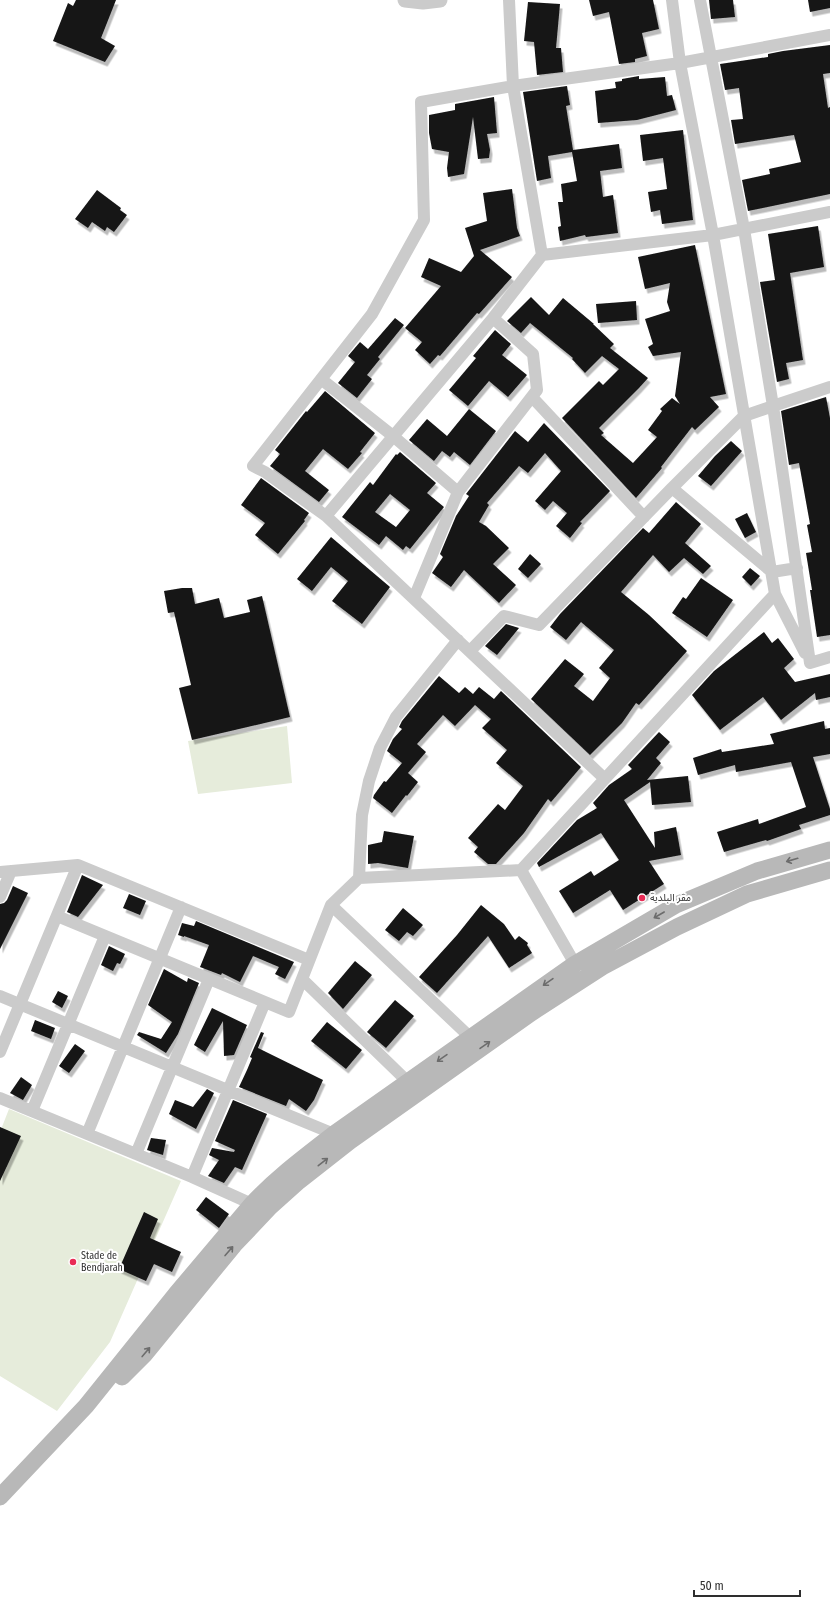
<svg xmlns="http://www.w3.org/2000/svg" width="830" height="1606" viewBox="0 0 830 1606" font-family="'Fira Sans Condensed','Noto Sans Arabic',sans-serif">
	<style>
		.green { fill: #e6ecdb }
		.building { fill: #151515; fill-rule: evenodd; filter: url(#shadow) }
		.lines { fill: none; stroke-linecap: round; stroke-linejoin: round }
		.minor { stroke: #cbcbcb; stroke-width: 12 }
		.tertiary { stroke: #cbcbcb; stroke-width: 15 }
		.secondary { stroke: #b8b8b8; stroke-width: 17 }
		.oneway { stroke: #6c6c6c }
		.poi-dot { fill: #e92b55; stroke: #fff; stroke-width: 1.5 }
		.labels { text-anchor: middle; dominant-baseline: central; stroke-width: 4; stroke-linejoin: round; paint-order: stroke }
		.poi-label { font-size: 10px; fill: #2e2e2e; stroke: #fff; text-anchor: start }
	</style>
	<defs>
		<filter id="shadow"><feDropShadow dx="2.5" dy="4.5" stdDeviation="0" flood-color="#0004"/></filter>
	</defs>
	<rect width="100%" height="100%" fill="#fff"/>
	<path class="green" d="M 287,726 L 292,783 L 198,794 L 188,741 Z
		M 9,1109 L 181,1181 L 110,1342 L 57,1411 L 0,1376 L 0,1132 Z"/>
	<path class="building" d="M 76,0 L 116,0 L 101,38 L 115,46 L 105,62 L 53,41 L 68,3 L 73,6 Z
		M 589,0 L 653,0 L 659,29 L 642,33 L 647,56 L 635,59 L 635,62 L 619,64 L 609,12 L 593,16 Z
		M 709,0 L 733,0 L 735,17 L 711,19 Z
		M 808,0 L 830,0 L 830,8 L 810,12 Z
		M 528,2 L 560,4 L 556,48 L 561,48 L 563,72 L 537,75 L 534,42 L 524,41 Z
		M 830,45 L 830,73 L 823,74 L 828,108 L 830,107 L 830,194 L 748,211 L 742,180 L 770,174 L 769,169 L 801,162 L 794,135 L 735,144 L 731,120 L 743,119 L 739,88 L 725,90 L 720,64 L 768,57 L 768,54 L 783,51 Z
		M 639,76 L 639,79 L 665,77 L 667,96 L 672,95 L 676,110 L 637,120 L 598,123 L 595,91 L 616,88 L 615,82 L 622,81 L 622,79 Z
		M 567,86 L 570,105 L 566,106 L 573,150 L 619,144 L 622,168 L 600,171 L 603,197 L 613,195 L 618,233 L 586,237 L 585,235 L 560,241 L 558,227 L 561,226 L 558,202 L 563,202 L 561,184 L 577,181 L 572,152 L 548,156 L 551,178 L 537,181 L 523,92 Z
		M 494,97 L 497,133 L 487,134 L 490,150 L 489,158 L 478,159 L 473,117 L 464,174 L 448,177 L 447,168 L 449,152 L 432,149 L 429,133 L 429,115 L 455,110 L 455,104 Z
		M 683,130 L 693,220 L 662,224 L 660,210 L 651,212 L 648,192 L 667,189 L 663,158 L 643,161 L 640,135 Z
		M 512,189 L 517,228 L 520,236 L 480,250 L 512,277 L 479,314 L 477,313 L 440,356 L 438,355 L 430,364 L 415,350 L 422,342 L 405,328 L 441,286 L 421,277 L 429,258 L 461,272 L 474,256 L 465,228 L 487,221 L 483,193 Z
		M 97,190 L 121,208 L 120,210 L 127,215 L 114,232 L 107,227 L 105,231 L 92,222 L 88,228 L 75,219 Z
		M 818,226 L 824,267 L 790,273 L 803,360 L 786,363 L 789,379 L 777,382 L 760,282 L 775,280 L 768,234 Z
		M 695,245 L 726,394 L 710,397 L 719,407 L 695,430 L 692,427 L 661,467 L 662,468 L 636,498 L 562,418 L 599,381 L 603,385 L 619,369 L 602,356 L 585,373 L 572,359 L 573,358 L 530,323 L 521,333 L 507,321 L 531,297 L 549,315 L 563,298 L 594,324 L 593,324 L 614,344 L 610,348 L 648,378 L 639,388 L 599,428 L 604,433 L 601,435 L 633,463 L 657,437 L 648,430 L 662,411 L 660,409 L 672,398 L 680,404 L 675,396 L 681,352 L 653,356 L 648,347 L 653,344 L 645,319 L 670,311 L 667,302 L 670,283 L 645,289 L 638,257 Z
		M 636,301 L 637,320 L 598,323 L 596,304 Z
		M 395,318 L 404,325 L 378,357 L 380,359 L 367,375 L 372,379 L 357,398 L 338,383 L 355,362 L 348,356 L 360,342 L 368,349 Z
		M 495,330 L 511,344 L 502,355 L 527,375 L 508,397 L 489,381 L 468,406 L 449,390 L 476,358 L 473,356 Z
		M 325,391 L 375,433 L 360,452 L 362,453 L 348,469 L 323,449 L 305,471 L 329,490 L 319,502 L 270,466 L 280,454 L 275,450 L 306,411 L 307,412 Z
		M 826,397 L 830,418 L 830,635 L 817,637 L 810,590 L 812,590 L 806,553 L 812,552 L 807,525 L 810,524 L 799,463 L 789,465 L 781,411 Z
		M 469,409 L 496,431 L 470,465 L 454,452 L 450,457 L 442,451 L 434,461 L 409,440 L 427,419 L 447,436 Z
		M 544,423 L 610,491 L 580,522 L 582,523 L 570,538 L 556,526 L 567,513 L 553,501 L 545,510 L 535,501 L 561,471 L 545,453 L 528,473 L 519,466 L 487,503 L 489,505 L 479,522 L 486,526 L 509,548 L 493,564 L 516,585 L 499,603 L 464,570 L 451,587 L 432,573 L 443,557 L 440,554 L 456,516 L 469,496 L 466,494 L 515,431 L 528,442 Z
		M 731,441 L 742,451 L 711,486 L 698,476 L 715,456 Z
		M 400,452 L 436,483 L 427,493 L 444,507 L 410,549 L 406,546 L 403,550 L 386,536 L 379,545 L 342,517 L 370,482 L 373,485 L 396,454 L 397,455 ZM 390,494 L 410,510 L 396,527 L 375,512 Z
		M 261,478 L 309,513 L 304,520 L 305,521 L 278,554 L 255,535 L 265,523 L 241,505 Z
		M 676,502 L 701,524 L 685,543 L 711,566 L 703,574 L 684,558 L 669,572 L 653,555 L 621,592 L 649,615 L 687,651 L 639,705 L 636,703 L 622,723 L 590,755 L 531,699 L 565,659 L 584,674 L 574,686 L 593,701 L 610,678 L 599,668 L 614,650 L 581,622 L 566,640 L 550,627 L 560,614 L 643,528 L 649,533 Z
		M 747,513 L 756,532 L 745,538 L 735,519 Z
		M 331,537 L 390,587 L 362,624 L 332,601 L 348,581 L 331,567 L 312,591 L 297,579 Z
		M 530,554 L 541,564 L 528,578 L 518,569 Z
		M 750,568 L 760,576 L 751,586 L 742,577 Z
		M 701,578 L 733,600 L 707,637 L 672,613 L 683,597 L 686,599 Z
		M 182,588 L 192,588 L 195,604 L 219,598 L 224,618 L 250,612 L 247,600 L 262,596 L 290,717 L 192,740 L 179,688 L 191,685 L 174,612 L 168,613 L 164,591 Z
		M 506,624 L 519,628 L 497,655 L 485,646 Z
		M 764,632 L 772,643 L 778,638 L 794,659 L 784,668 L 795,682 L 830,674 L 830,697 L 816,700 L 815,693 L 781,720 L 763,697 L 720,730 L 692,695 L 714,671 Z
		M 439,676 L 459,693 L 465,687 L 473,694 L 479,687 L 494,699 L 501,691 L 581,767 L 551,802 L 548,799 L 524,833 L 496,864 L 488,864 L 474,852 L 478,847 L 468,838 L 498,804 L 505,810 L 523,786 L 496,763 L 507,750 L 482,728 L 491,719 L 475,705 L 455,726 L 443,715 L 417,744 L 426,752 L 408,773 L 418,782 L 407,796 L 406,795 L 392,813 L 373,798 L 374,795 L 384,781 L 386,782 L 402,763 L 387,751 L 393,739 L 402,729 L 399,727 L 402,721 Z
		M 824,721 L 825,729 L 830,728 L 830,754 L 813,757 L 830,809 L 830,815 L 799,825 L 801,829 L 767,841 L 766,840 L 724,852 L 717,832 L 758,819 L 759,824 L 806,807 L 791,762 L 736,772 L 735,765 L 698,775 L 693,758 L 721,749 L 722,752 L 774,744 L 770,734 Z
		M 659,732 L 670,742 L 656,758 L 661,763 L 647,780 L 688,776 L 691,802 L 652,805 L 650,782 L 624,800 L 655,848 L 654,832 L 676,827 L 681,855 L 649,861 L 664,884 L 623,910 L 610,890 L 573,913 L 559,891 L 591,871 L 594,876 L 619,860 L 601,833 L 539,867 L 537,863 L 577,820 L 597,808 L 593,803 L 609,785 L 632,769 L 628,765 Z
		M 384,831 L 414,836 L 408,868 L 378,863 L 368,864 L 368,845 L 382,842 Z
		M 82,875 L 103,885 L 78,917 L 67,912 Z
		M 13,886 L 28,893 L 0,949 L 0,904 L 4,903 L 7,900 Z
		M 129,894 L 146,901 L 140,915 L 123,908 Z
		M 481,905 L 504,924 L 515,940 L 519,936 L 528,943 L 527,945 L 532,953 L 509,968 L 488,936 L 437,993 L 419,977 L 457,935 Z
		M 403,908 L 423,925 L 413,936 L 407,932 L 399,941 L 385,930 Z
		M 196,921 L 294,962 L 285,979 L 275,974 L 279,967 L 253,956 L 240,982 L 222,973 L 221,975 L 200,967 L 209,945 L 184,936 L 184,937 L 178,935 L 182,923 L 194,926 Z
		M 109,946 L 125,954 L 120,964 L 117,963 L 113,971 L 101,965 Z
		M 355,961 L 372,975 L 343,1009 L 328,993 Z
		M 164,969 L 187,982 L 188,978 L 199,983 L 178,1034 L 166,1053 L 137,1035 L 139,1032 L 161,1039 L 172,1022 L 148,1005 Z
		M 58,991 L 68,996 L 62,1008 L 52,1002 Z
		M 395,1000 L 414,1016 L 386,1048 L 367,1032 Z
		M 212,1008 L 247,1025 L 234,1055 L 224,1056 L 223,1021 L 205,1052 L 194,1045 Z
		M 35,1020 L 55,1028 L 51,1039 L 31,1031 Z
		M 327,1022 L 362,1050 L 346,1069 L 311,1041 Z
		M 261,1032 L 264,1033 L 258,1048 L 323,1080 L 314,1100 L 306,1111 L 289,1099 L 286,1106 L 239,1087 L 247,1070 L 252,1058 L 250,1057 Z
		M 75,1044 L 85,1051 L 69,1073 L 59,1066 Z
		M 21,1077 L 32,1085 L 23,1100 L 10,1093 Z
		M 207,1089 L 214,1093 L 196,1129 L 169,1114 L 175,1100 L 193,1107 Z
		M 233,1100 L 267,1114 L 242,1170 L 235,1167 L 224,1183 L 208,1176 L 219,1160 L 209,1155 L 212,1148 L 234,1152 L 235,1150 L 215,1141 Z
		M 0,1127 L 21,1136 L 0,1181 Z
		M 151,1138 L 166,1140 L 163,1155 L 147,1150 Z
		M 206,1197 L 229,1214 L 219,1228 L 196,1210 Z
		M 144,1212 L 158,1219 L 150,1238 L 181,1252 L 172,1272 L 154,1264 L 146,1281 L 119,1269 Z"/>
	<g class="lines">
		<path class="minor" d="M 509,0 L 513,86 L 542,255 L 713,235 L 830,212
			M 700,0 L 744,229 L 773,406 L 830,387
			M 321,379 L 393,436 L 458,492
			M 532,397 L 644,517
			M 326,516 L 493,318 L 542,255
			M 797,568 L 772,572 L 672,488 L 744,416 L 773,406 L 810,663 L 830,657
			M 775,594 L 805,653
			M 414,598 L 458,492 L 537,390 L 533,354 L 493,318
			M 470,651 L 504,616 L 539,625 L 672,488
			M 605,779 L 326,516 L 265,472 L 253,466 L 372,314 L 424,220 L 421,102 L 513,86 L 680,63 L 830,35
			M 0,872 L 78,865 L 309,960
			M 359,878 L 362,815 L 369,781 L 380,748 L 396,717 L 458,640
			M 0,897 L 11,871
			M 331,905 L 302,979 L 408,1082
			M 57,916 L 289,1012 L 302,979
			M 575,964 L 521,870 L 775,594 L 713,235 L 680,63 L 672,0
			M 0,996 L 334,1134
			M 471,1038 L 331,905 L 359,878 L 521,870
			M 0,1052 L 78,865
			M 0,1098 L 192,1177 L 252,1204
			M 32,1111 L 105,936
			M 87,1134 L 181,907
			M 136,1154 L 209,979
			M 192,1177 L 265,1002"/>
		<path class="tertiary" d="M 405,0 L 423,2 L 440,0"/>
		<path class="secondary" d="M 122,1377 L 144,1355 L 234,1245 L 270,1207 L 299,1181 L 350,1141 L 531,1013 L 602,967 L 677,927 L 747,894 L 830,870
			M 0,1497 L 86,1406 L 176,1294 L 252,1204 C 276,1178 306,1156 334,1134 L 575,964 L 676,905 L 757,871 L 830,850"/>
	</g>
	<defs><path id="oneway-shaft" d="M-6 0H5M1.5-3L5.5 0L1.5 3" fill="none" stroke-width="1.6" stroke-linecap="round" stroke-linejoin="round"/></defs>
	<g class="oneway">
		<use href="#oneway-shaft" transform="translate(792 860) rotate(164)"/>
		<use href="#oneway-shaft" transform="translate(659 915) rotate(150)"/>
		<use href="#oneway-shaft" transform="translate(548 982) rotate(145)"/>
		<use href="#oneway-shaft" transform="translate(485 1045) rotate(-35)"/>
		<use href="#oneway-shaft" transform="translate(442 1058) rotate(145)"/>
		<use href="#oneway-shaft" transform="translate(323 1162) rotate(-38)"/>
		<use href="#oneway-shaft" transform="translate(229 1251) rotate(-49)"/>
		<use href="#oneway-shaft" transform="translate(146 1352) rotate(-50)"/>
	</g>
	<g class="poi-dot">
		<circle cx="642" cy="898" r="4"/>
		<circle cx="73" cy="1262" r="4"/>
	</g>
	<g class="labels">
		<g class="poi-label">
			<text x="650" y="898">مقر البلدية</text>
			<text x="81" y="1256">Stade de<tspan x="81" dy="12">Bendjarah</tspan></text>
		</g>
	</g>
	<path d="M694 1590v6h106v-6" fill="none" stroke="#2e2e2e" stroke-width="2"/>
	<text x="700" y="1590" font-size="12" fill="#2e2e2e" stroke="#ffffff" stroke-width="3" paint-order="stroke">50 m</text>
</svg>
